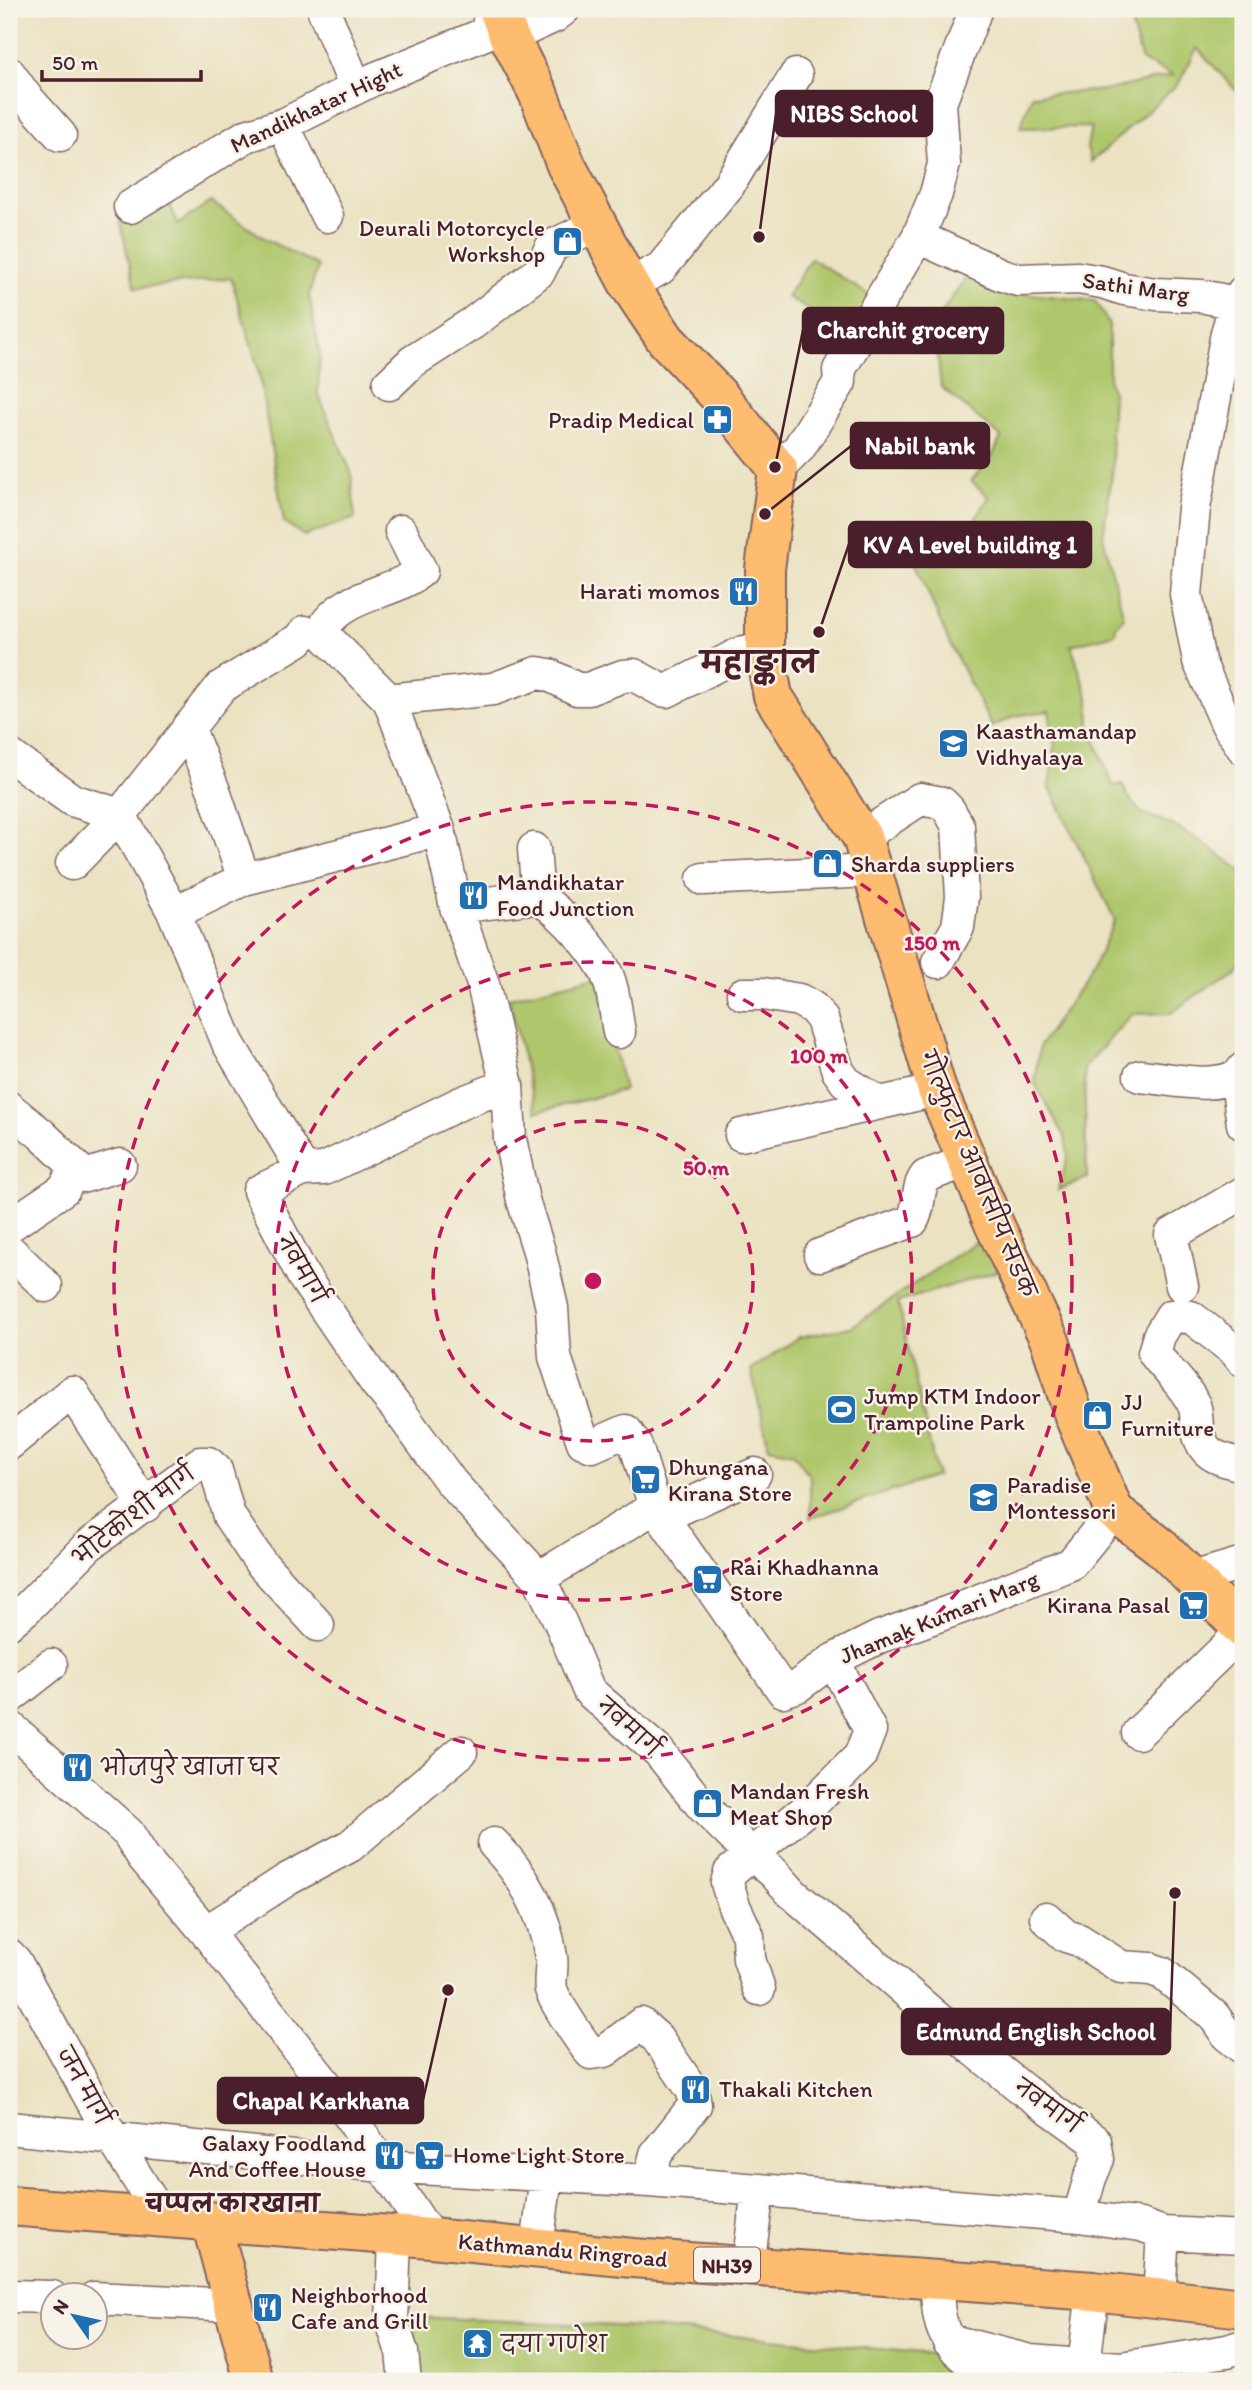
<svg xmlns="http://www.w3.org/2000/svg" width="1252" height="2390" viewBox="0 0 1252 2390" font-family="Itim,'Playpen Sans Deva',sans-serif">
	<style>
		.green { fill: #afc76c; stroke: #7c734c; stroke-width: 2 }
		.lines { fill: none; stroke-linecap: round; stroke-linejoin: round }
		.minor-casing { stroke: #826360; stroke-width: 35 }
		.major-casing { stroke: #826360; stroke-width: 42 }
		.highway-casing { stroke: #826360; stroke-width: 42 }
		.minor { stroke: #fff; stroke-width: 32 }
		.major { stroke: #fdbc70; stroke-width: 38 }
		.highway { stroke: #fdbc70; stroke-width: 38 }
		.ring { fill: none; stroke: #c2185b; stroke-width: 3.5; stroke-dasharray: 12 9 }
		.labels { text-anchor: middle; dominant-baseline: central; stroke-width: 5; stroke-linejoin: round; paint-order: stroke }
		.shield { fill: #f7f3e8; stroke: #7e5f64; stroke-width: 2 }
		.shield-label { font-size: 21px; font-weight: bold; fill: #4a1f2b }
		.street-label { font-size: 23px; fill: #4a1f2b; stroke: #f7f3e8 }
		.poi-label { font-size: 23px; fill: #4a1f2b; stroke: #f7f3e8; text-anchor: start }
		.neighbourhood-label { font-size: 24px; font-weight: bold; fill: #4a1f2b; stroke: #f7f3e8 }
		.district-label { font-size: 30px; font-weight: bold; fill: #4a1f2b; stroke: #f7f3e8 }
		.centre { fill: #c2185b; stroke: #f7f3e8; stroke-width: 3.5 }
		.ring-label { font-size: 21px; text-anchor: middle; font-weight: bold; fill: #c2185b; stroke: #f7f3e8; stroke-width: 5; stroke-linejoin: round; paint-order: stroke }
		.leader { fill: none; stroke: #4a1f2b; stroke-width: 2.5 }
		.callout-dot { fill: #4a1f2b; stroke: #f7f3e8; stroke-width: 2.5 }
		.callout { fill: #4a1f2b; stroke: #4a1f2b; stroke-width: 2.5 }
		.callout-label { font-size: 24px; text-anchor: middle; font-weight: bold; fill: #fff }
	</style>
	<rect width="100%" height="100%" fill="#f7f3e8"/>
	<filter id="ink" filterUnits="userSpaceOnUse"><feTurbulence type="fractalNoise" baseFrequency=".0143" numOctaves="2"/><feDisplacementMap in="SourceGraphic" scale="14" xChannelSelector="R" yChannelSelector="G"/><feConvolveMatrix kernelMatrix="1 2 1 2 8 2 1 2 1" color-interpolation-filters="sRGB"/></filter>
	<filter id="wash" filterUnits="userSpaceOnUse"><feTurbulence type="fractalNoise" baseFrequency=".00686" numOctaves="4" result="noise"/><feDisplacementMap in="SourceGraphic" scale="28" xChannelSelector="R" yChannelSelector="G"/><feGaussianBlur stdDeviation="1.57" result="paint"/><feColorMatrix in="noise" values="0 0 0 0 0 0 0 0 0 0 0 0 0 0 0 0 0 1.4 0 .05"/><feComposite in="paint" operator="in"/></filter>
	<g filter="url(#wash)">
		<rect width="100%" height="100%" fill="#eae2c1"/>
		<path class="green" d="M 1127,9 L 1243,9 L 1243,39 L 1241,43 L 1243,45 L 1243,98 L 1197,48 L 1179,83 L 1091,162 L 1087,147 L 1091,127 L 1020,128 L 1032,95 L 1108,90 L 1173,75 L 1142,61 Z
			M 167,198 L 178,224 L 211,202 L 267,240 L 318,266 L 309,295 L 320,355 L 318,394 L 351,472 L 355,518 L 304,536 L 284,522 L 258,368 L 231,278 L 135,288 L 120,221 Z
			M 811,258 L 875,299 L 846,345 L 817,327 L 821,318 L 787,297 Z
			M 967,276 L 1020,293 L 1095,301 L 1109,324 L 1109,383 L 1113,392 L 1111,434 L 1113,467 L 1103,537 L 1124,618 L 1116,626 L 1115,634 L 1071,645 L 1089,700 L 1090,726 L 1113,786 L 1122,784 L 1129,798 L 1140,812 L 1172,825 L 1202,842 L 1243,872 L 1243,957 L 1233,969 L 1171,1013 L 1132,1014 L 1084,1068 L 1087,1178 L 1058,1190 L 1068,1156 L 1065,1137 L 1034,1082 L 1040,1045 L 1092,970 L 1115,920 L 1049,786 L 1055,747 L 1049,711 L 1015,716 L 992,727 L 948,640 L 916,564 L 915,552 L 969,537 L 977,516 L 989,497 L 971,481 L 993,455 L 1001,437 L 941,387 L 938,358 L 924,335 L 936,321 Z
			M 597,976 L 624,1090 L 536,1112 L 509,998 Z
			M 987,1234 L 998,1271 L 898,1302 L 937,1476 L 810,1518 L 810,1476 L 793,1453 L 769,1448 L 751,1370 L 799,1337 L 851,1327 Z
			M 415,2317 L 639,2327 L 953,2356 L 976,2381 L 421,2381 L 416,2368 Z"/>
	</g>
	<g filter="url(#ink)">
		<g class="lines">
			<defs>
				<path id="minor" d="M 324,11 L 356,88
					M 509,37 L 555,16 L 564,9
					M 9,73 L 26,97 L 60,135
					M 283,125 L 327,216
					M 130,207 L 246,136 L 285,124 L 374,79 L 487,33 L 491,9
					M 918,237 L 1002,275 L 1018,280 L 1078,278 L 1102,282 L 1124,289 L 1156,294 L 1201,296 L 1236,303
					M 629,285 L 661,268 L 728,186 L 796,75
					M 1243,292 L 1236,303 L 1227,333 L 1194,508 L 1186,594 L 1199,661 L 1227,724 L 1243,748
					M 389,384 L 412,362 L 473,323 L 539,272 L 551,248 L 554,245 L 590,228 L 606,242
					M 778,469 L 799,448 L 840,382 L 839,370 L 918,237 L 936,194 L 944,164 L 940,103 L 976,9
					M 401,531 L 421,571 C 393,594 344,594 324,627 L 326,637 L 389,700 L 439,830 L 456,907 L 483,984 L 507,1085 L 510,1139 L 523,1200 L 539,1251 L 552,1308 L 555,1357 L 583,1442 L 592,1446 L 626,1431 L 636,1446 L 655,1507 L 783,1691 L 798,1686 L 833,1660 L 879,1637 L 965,1606 L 1071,1564 L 1114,1511
					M 389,700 L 493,689 L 537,673 L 549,675 L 577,689 L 588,689 L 623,676 L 634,675 L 661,690 L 667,691 L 743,652 L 765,654
					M 188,727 L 214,791 L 244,879
					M 9,755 L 72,800 L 120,815 L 174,913 L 228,1043 L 303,1170 L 324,1169 L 461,1103 L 507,1085
					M 862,837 L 920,799 L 942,803 L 949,810 L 958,826 L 962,897 L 958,927 L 938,962
					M 534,849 L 538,897
					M 72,864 L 120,815 L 221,687 L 298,640 L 305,632
					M 703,879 L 871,871
					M 456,907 L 538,897 C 562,913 602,955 610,983 C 615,999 616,1016 619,1032
					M 174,913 L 244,879 L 439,830
					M 743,994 L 763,994 L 799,1000 L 813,1008 L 822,1019 L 838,1071 L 846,1082 L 879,1103
					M 1243,1069 L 1237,1082 L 1243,1124
					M 1140,1076 C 1175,1079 1208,1090 1241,1075
					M 9,1108 L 41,1134 L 85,1176 L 120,1165
					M 741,1135 L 937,1090
					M 303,1170 L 259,1191 L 303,1276 L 376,1383 L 398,1409 L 451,1482 L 539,1578 L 561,1624 L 589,1691 L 659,1752 L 702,1806 L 751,1854 L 774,1873 L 792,1893 L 973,2049 L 1025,2091 L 1095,2141 L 1098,2159 L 1090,2178 L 1079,2216
					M 9,1226 L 64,1189 L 75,1168
					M 9,1250 L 46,1286
					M 820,1255 L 912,1221 C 921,1207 916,1188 926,1176 L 967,1161
					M 1182,1286 L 1171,1235 L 1243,1193
					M 1243,1361 L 1235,1351 L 1191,1317 L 1171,1316 L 1159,1336 L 1154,1353 C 1167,1371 1184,1384 1194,1405 C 1197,1412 1196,1419 1197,1427 C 1202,1456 1216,1458 1243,1465
					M 9,1444 L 72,1392 L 145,1506
					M 662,1517 L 755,1474
					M 539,1578 L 655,1507
					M 1192,1578 L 1243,1563
					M 9,1623 L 26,1609 L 88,1546 L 200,1463 L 208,1463 L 216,1470 L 229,1516 L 260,1562 L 318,1625
					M 9,1698 L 51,1665
					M 9,1726 L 128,1833 L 143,1857 L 206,1932 L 345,2109 L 431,2238
					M 1138,1733 L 1243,1631
					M 494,1844 C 525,1877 544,1911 551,1957 C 553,1967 549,1979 551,1989 C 554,2001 582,2043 591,2053 L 605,2051 L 641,2024 L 657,2038 L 693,2091 L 695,2105 L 656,2154 L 649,2181
					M 1046,1918 L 1066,1936 L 1079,1940 L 1121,1967 L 1151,1969 L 1162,1973 L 1214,2016 L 1227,2035 L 1243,2048
					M 206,1932 L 288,1879 L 350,1846 L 461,1752
					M 9,1955 L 15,1961 L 112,2137 L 161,2216
					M 759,1989 L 749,1959 L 748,1936 L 734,1906 L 727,1883 L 730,1872 L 809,1807 L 860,1756 L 870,1730 L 833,1660
					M 9,2128 L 383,2166 L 649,2181 L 1079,2216 L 1141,2225 L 1163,2233 L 1243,2237
					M 395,2236 L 392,2322 L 402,2352 L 405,2381
					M 537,2248 L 546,2175
					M 748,2266 L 758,2190
					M 936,2280 C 938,2299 937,2324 949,2340 C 960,2357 979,2369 995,2381
					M 9,2296 L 52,2297
					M 1159,2297 L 1163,2233
					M 94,2298 L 233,2305
					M 948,2340 L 1030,2361 L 1121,2368 L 1227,2351 L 1243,2346
					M 1084,2365 L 1093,2291"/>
				<path id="major" d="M 498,9 L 509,37 L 538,93 L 566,165 L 629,285 L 666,340 L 719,396 L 778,469 L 765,569 L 765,654 L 773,696 L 862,837 L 937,1090 L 995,1226 L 1050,1341 L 1074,1416 L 1114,1511 L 1161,1547 L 1243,1629
					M 211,2222 L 254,2381"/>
				<path id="highway" d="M 9,2206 L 431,2238 L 633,2258 L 1093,2291 L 1243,2308"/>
			</defs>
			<use href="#minor" class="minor-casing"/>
			<use href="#major" class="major-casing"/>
			<use href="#highway" class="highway-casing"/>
			<use href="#minor" class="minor"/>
			<use href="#major" class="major"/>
			<use href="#highway" class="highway"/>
		</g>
	</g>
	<g class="ring">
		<circle cx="593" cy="1281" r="160"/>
		<circle cx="593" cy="1281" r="319"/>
		<circle cx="593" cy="1281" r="479"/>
	</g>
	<defs>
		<symbol id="shop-square" viewBox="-11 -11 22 22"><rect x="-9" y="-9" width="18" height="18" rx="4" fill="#1f6fb2" stroke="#f7f3e8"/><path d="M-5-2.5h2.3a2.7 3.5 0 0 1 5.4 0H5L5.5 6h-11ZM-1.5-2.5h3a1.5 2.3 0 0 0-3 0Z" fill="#fff"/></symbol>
		<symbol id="pharmacy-square" viewBox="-11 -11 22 22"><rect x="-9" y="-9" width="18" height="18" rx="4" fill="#1f6fb2" stroke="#f7f3e8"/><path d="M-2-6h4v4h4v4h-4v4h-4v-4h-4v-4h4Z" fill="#fff"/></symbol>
		<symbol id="restaurant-square" viewBox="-11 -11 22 22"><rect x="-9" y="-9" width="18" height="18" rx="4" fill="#1f6fb2" stroke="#f7f3e8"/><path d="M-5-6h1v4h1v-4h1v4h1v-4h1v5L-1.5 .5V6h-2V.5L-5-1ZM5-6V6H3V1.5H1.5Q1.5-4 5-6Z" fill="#fff"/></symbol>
		<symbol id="school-square" viewBox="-11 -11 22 22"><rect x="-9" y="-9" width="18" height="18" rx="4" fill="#1f6fb2" stroke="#f7f3e8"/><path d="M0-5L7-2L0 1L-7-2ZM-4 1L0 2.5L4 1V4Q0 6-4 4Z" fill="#fff"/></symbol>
		<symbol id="stadium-square" viewBox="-11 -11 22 22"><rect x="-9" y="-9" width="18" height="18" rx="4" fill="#1f6fb2" stroke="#f7f3e8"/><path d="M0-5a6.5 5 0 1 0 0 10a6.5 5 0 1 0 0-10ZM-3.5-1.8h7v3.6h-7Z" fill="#fff"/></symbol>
		<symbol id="supermarket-square" viewBox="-11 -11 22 22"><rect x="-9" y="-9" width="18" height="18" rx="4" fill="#1f6fb2" stroke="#f7f3e8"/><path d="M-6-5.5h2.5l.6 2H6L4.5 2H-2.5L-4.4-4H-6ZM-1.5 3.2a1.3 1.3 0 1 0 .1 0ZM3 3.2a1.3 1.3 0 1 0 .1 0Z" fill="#fff"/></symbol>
		<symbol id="temple-square" viewBox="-11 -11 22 22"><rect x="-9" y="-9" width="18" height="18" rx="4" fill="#1f6fb2" stroke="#f7f3e8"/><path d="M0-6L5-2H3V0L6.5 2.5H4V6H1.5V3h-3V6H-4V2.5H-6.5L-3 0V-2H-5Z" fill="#fff"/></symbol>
	</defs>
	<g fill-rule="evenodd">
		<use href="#shop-square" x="550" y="224" width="35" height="35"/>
		<use href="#pharmacy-square" x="700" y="402" width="35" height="35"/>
		<use href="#restaurant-square" x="726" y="574" width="35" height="35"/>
		<use href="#school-square" x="936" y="726" width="35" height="35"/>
		<use href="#shop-square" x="810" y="846" width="35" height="35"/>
		<use href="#restaurant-square" x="456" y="878" width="35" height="35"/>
		<use href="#stadium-square" x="824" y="1392" width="35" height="35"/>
		<use href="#shop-square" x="1080" y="1398" width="35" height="35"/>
		<use href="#supermarket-square" x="628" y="1462" width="35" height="35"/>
		<use href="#school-square" x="966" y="1480" width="35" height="35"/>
		<use href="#supermarket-square" x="690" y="1562" width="35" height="35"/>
		<use href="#supermarket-square" x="1176" y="1588" width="35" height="35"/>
		<use href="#restaurant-square" x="60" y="1750" width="35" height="35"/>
		<use href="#shop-square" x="690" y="1786" width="35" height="35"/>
		<use href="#restaurant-square" x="678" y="2072" width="35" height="35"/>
		<use href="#supermarket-square" x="412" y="2138" width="35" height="35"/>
		<use href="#restaurant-square" x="372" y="2138" width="35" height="35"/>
		<use href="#restaurant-square" x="250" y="2290" width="35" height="35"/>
		<use href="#temple-square" x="460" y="2326" width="35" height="35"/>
	</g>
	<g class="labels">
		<rect class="shield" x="694" y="2247.5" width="66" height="35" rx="5"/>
		<g class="shield-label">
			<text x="727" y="2265">NH39</text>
		</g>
		<g class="street-label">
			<text transform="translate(316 107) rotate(-25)">Mandikhatar Hight</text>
			<text transform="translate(1136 287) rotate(8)">Sathi Marg</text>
			<text transform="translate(978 1174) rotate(67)">गोल्फुटार आवासीय सडक</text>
			<text transform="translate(302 1269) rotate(60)">नवमार्ग</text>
			<text transform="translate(134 1515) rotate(-38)">भोटेकोशी मार्ग</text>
			<text transform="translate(939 1617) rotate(-22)">Jhamak Kumari Marg</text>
			<text transform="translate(629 1727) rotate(42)">नवमार्ग</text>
			<text transform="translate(84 2086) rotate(61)">जन मार्ग</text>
			<text transform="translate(1048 2106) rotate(36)">नवमार्ग</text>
			<text transform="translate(563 2250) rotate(5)">Kathmandu Ringroad</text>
		</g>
		<g class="poi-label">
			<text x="545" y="228" text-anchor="end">Deurali Motorcycle<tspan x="545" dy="26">Workshop</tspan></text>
			<text x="694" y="420" text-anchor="end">Pradip Medical</text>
			<text x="720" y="591" text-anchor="end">Harati momos</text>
			<text x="976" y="731">Kaasthamandap<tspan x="976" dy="26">Vidhyalaya</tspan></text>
			<text x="851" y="864">Sharda suppliers</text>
			<text x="497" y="882">Mandikhatar<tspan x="497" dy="26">Food Junction</tspan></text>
			<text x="864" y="1396">Jump KTM Indoor<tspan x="864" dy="26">Trampoline Park</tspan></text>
			<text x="1121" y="1402">JJ<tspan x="1121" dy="26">Furniture</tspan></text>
			<text x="668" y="1467">Dhungana<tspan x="668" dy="26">Kirana Store</tspan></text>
			<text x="1007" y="1485">Paradise<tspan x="1007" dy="26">Montessori</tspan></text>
			<text x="730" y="1567">Rai Khadhanna<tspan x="730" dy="26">Store</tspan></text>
			<text x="1170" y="1605" text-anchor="end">Kirana Pasal</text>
			<text x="101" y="1767">भोजपुरे खाजा घर</text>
			<text x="730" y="1791">Mandan Fresh<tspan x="730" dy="26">Meat Shop</tspan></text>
			<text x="719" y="2089">Thakali Kitchen</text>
			<text x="366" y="2143" text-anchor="end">Galaxy Foodland<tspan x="366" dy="26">And Coffee House</tspan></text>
			<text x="453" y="2155">Home Light Store</text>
			<text x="291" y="2295">Neighborhood<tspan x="291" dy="26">Cafe and Grill</tspan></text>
			<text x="501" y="2344">दया गणेश</text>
		</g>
		<g class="neighbourhood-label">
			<text x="232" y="2203">चप्पल कारखाना</text>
		</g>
		<g class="district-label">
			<text x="759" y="662">महाङ्काल</text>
		</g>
	</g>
	<circle cx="593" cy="1281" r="10" class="centre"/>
	<g class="ring-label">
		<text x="932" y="950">150 m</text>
		<text x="819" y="1063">100 m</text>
		<text x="706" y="1175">50 m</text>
	</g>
	<path class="leader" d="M759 237L776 114M775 467L803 330M765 514L851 446M819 632L849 544M1175 1893L1170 2032M448 1990L423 2100"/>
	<g class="callout-dot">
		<circle cx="759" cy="237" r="7"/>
		<circle cx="775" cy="467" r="7"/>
		<circle cx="765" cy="514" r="7"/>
		<circle cx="819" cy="632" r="7"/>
		<circle cx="1175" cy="1893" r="7"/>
		<circle cx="448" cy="1990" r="7"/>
	</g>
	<g class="callout">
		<rect x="776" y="91" width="156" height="45" rx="7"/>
		<rect x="803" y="308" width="200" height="45" rx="7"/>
		<rect x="851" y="423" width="138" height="45" rx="7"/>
		<rect x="849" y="522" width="242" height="45" rx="7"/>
		<rect x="902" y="2009" width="268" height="45" rx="7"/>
		<rect x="218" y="2078" width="205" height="45" rx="7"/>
	</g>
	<g class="callout-label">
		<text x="854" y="122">NIBS School</text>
		<text x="903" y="338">Charchit grocery</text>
		<text x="920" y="454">Nabil bank</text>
		<text x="970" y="553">KV A Level building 1</text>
		<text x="1036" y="2040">Edmund English School</text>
		<text x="321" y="2109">Chapal Karkhana</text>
	</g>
	<rect width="1252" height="2390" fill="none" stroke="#f7f3e8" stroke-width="35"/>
	<g transform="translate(74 2316) rotate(304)"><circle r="33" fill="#f7f3e8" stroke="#b29e9c" stroke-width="2"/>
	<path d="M0-5L12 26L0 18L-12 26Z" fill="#1f6fb2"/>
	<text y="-10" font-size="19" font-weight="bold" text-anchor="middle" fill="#4a1f2b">N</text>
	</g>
	<path d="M42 70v10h159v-10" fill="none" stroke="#4a1f2b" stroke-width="3.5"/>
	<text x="52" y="70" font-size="21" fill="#4a1f2b" stroke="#f7f3e8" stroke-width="5" paint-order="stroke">50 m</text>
</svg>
